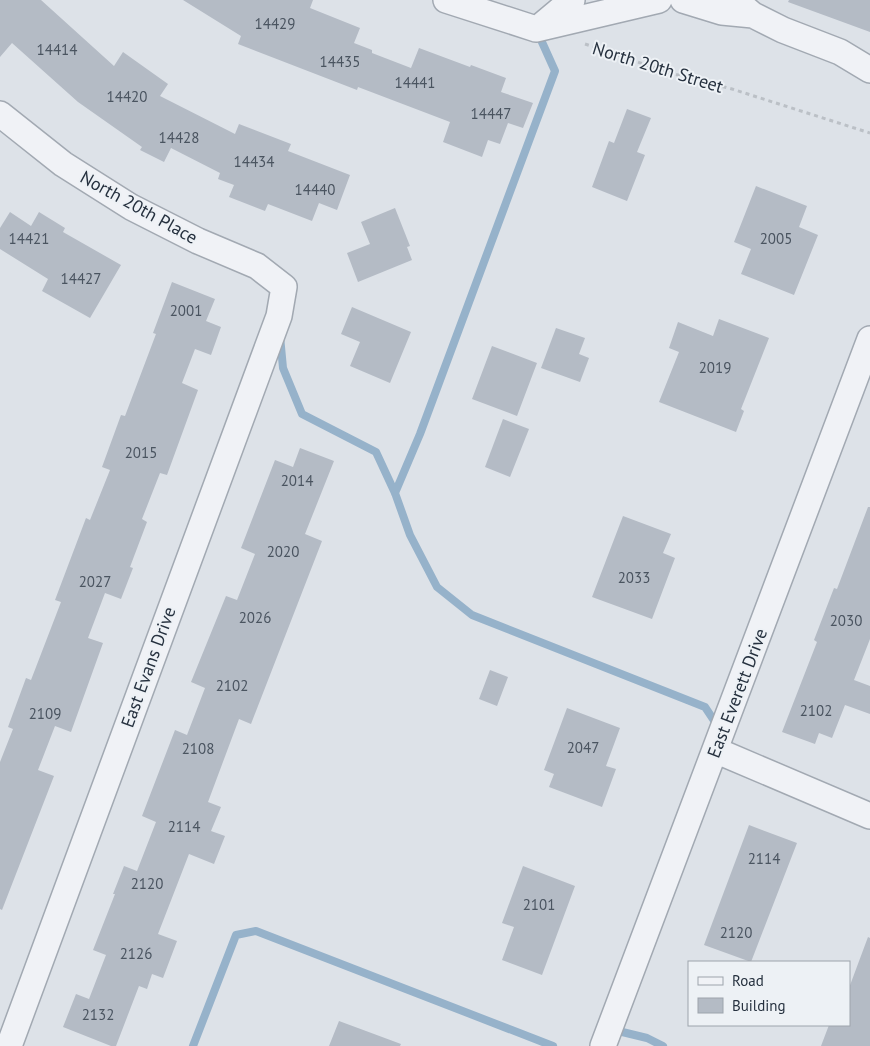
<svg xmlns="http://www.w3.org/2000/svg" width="870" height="1046" viewBox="0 0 870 1046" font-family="'PT Sans',sans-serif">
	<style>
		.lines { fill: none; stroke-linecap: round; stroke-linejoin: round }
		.stream { stroke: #96b2ca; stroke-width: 8 }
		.building { fill: #b4bbc5 }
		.minor-casing { stroke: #a2a9b2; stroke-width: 28 }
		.path { stroke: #bbc0c6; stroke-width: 3; stroke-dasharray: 4 4; stroke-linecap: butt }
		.minor { stroke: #f0f2f6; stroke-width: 25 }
		.labels { text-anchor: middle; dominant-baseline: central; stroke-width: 4; stroke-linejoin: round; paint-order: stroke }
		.number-label { font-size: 15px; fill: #4a5460 }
		.street-label { font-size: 18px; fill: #26313f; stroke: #edf1f5 }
	</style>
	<rect width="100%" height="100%" fill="#dde2e8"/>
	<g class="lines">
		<path class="stream" d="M 280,336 L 283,368 L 302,414 L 376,452 L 395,493 L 410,535 L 437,587 L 472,615 L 705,707 L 719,728
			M 395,493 L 420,434 L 555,71 L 537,31
			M 614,1030 L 647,1038 L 663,1046
			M 193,1046 L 236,935 L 256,931 L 553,1046"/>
	</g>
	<path class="building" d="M 0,0 L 41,0 L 114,66 L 123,52 L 168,84 L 160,96 L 235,134 L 239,124 L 291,144 L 288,151 L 350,175 L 337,210 L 319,203 L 312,221 L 268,204 L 265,211 L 229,197 L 234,185 L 218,179 L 220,173 L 171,148 L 164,162 L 140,150 L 142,147 L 78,102 L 12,43 L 0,57 Z
		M 183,0 L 313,0 L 310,8 L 360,28 L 354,43 L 372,50 L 372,53 L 411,68 L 419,48 L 470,67 L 471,65 L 506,78 L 501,92 L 533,103 L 523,128 L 508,123 L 500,144 L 488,140 L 482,157 L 443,142 L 450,122 L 358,87 L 357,90 L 238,44 L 241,36 Z
		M 789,0 L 870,0 L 870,32 L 788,2 Z
		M 627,109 L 651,118 L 637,152 L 645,155 L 627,201 L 592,187 L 609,141 L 614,143 Z
		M 756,186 L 807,206 L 799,227 L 818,235 L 794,295 L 741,274 L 751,249 L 734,242 Z
		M 395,208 L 410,246 L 407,247 L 412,260 L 358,282 L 347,253 L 370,244 L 361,222 Z
		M 10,212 L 31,226 L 39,212 L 65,228 L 63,232 L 121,265 L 90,318 L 42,291 L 48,279 L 0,249 L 0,228 Z
		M 172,282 L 215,299 L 206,321 L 221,327 L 211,355 L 195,349 L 182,383 L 198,390 L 167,475 L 160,473 L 142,519 L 147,522 L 130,567 L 133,568 L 121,599 L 105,593 L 88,638 L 103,643 L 71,732 L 55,726 L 38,770 L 54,776 L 2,910 L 0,909 L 0,762 L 13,729 L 8,727 L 26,678 L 31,680 L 61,602 L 55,600 L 86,518 L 90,520 L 110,470 L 102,467 L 121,415 L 125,416 L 156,334 L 153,333 Z
		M 352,307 L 411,332 L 390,383 L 350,366 L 360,342 L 341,334 Z
		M 719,319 L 769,338 L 741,409 L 744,411 L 736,432 L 659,402 L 679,352 L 669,348 L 678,322 L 713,336 Z
		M 556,328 L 585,338 L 579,354 L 589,358 L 580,382 L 541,368 Z
		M 492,346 L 537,363 L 517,416 L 472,399 Z
		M 503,419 L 529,429 L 510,477 L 485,467 Z
		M 300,448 L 334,461 L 305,534 L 322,541 L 251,724 L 239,719 L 208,802 L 221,807 L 211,831 L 225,836 L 214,864 L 189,854 L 158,934 L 177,941 L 163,978 L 152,974 L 147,989 L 139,986 L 116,1046 L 111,1046 L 63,1027 L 76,994 L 89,999 L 106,955 L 93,950 L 115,894 L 113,894 L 124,866 L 137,871 L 156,822 L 142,816 L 175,730 L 187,735 L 205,688 L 191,682 L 226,596 L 237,600 L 255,554 L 241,548 L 275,460 L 293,467 Z
		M 868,507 L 870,507 L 870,639 L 854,680 L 870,686 L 870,714 L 845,705 L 832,738 L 819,733 L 815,744 L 782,732 L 817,642 L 814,640 L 834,588 L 837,589 Z
		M 623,516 L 671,534 L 663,553 L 675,558 L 652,619 L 592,597 Z
		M 490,670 L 508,677 L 497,706 L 479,699 Z
		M 567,708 L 620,728 L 606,766 L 616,769 L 602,807 L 549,787 L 554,774 L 544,770 Z
		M 749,825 L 797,843 L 751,962 L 704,945 Z
		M 523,866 L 575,886 L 542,975 L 502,960 L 514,927 L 502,923 Z
		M 868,937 L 870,938 L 870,1046 L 821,1046 L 829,1025 L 849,1025 L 849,988 Z
		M 339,1021 L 401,1044 L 400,1046 L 329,1046 Z"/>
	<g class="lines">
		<defs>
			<path id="minor" d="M 446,0 L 536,29
				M 683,0 L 722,12 L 753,15
				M 735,0 L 753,15 L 783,30 L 840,52 L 870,70
				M 542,25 L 572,0
				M 536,29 L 659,0
				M 0,114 L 63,164 L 131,207 L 198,241 L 257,266 L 284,287 L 279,316 L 9,1046
				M 715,750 L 870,816
				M 603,1046 L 870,339"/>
		</defs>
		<use href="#minor" class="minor-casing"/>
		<path class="path" d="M 585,44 L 670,73 L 732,89 L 870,133"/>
		<use href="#minor" class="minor"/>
	</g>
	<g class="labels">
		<g class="number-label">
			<text x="275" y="23">14429</text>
			<text x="57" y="49">14414</text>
			<text x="340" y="61">14435</text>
			<text x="415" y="82">14441</text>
			<text x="127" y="96">14420</text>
			<text x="491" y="113">14447</text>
			<text x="179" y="137">14428</text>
			<text x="254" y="161">14434</text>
			<text x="315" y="189">14440</text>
			<text x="29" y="238">14421</text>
			<text x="776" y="238">2005</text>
			<text x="81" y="278">14427</text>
			<text x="186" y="310">2001</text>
			<text x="715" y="367">2019</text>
			<text x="141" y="452">2015</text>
			<text x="297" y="480">2014</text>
			<text x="283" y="551">2020</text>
			<text x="634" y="577">2033</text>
			<text x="95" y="581">2027</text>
			<text x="255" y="617">2026</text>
			<text x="846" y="620">2030</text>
			<text x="232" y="685">2102</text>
			<text x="816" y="710">2102</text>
			<text x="45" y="713">2109</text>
			<text x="583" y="747">2047</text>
			<text x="198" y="748">2108</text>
			<text x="184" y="826">2114</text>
			<text x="764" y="858">2114</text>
			<text x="147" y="883">2120</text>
			<text x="539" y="904">2101</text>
			<text x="736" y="932">2120</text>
			<text x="136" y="953">2126</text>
			<text x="98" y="1014">2132</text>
		</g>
		<g class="street-label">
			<text transform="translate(658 67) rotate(17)">North 20th Street</text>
			<text transform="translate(139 207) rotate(29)">North 20th Place</text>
			<text transform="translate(148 667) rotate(-70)">East Evans Drive</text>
			<text transform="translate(737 693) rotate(-69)">East Everett Drive</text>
		</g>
	</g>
	<rect x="688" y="961" width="162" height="65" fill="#edf1f5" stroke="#9da4ac"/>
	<rect x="698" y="977" width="25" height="8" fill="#f0f2f6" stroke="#9da4ac"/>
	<text x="732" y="986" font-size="15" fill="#26313f">Road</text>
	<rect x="698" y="998" width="25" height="15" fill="#b4bbc5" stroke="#9da4ac"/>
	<text x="732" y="1011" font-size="15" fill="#26313f">Building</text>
</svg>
